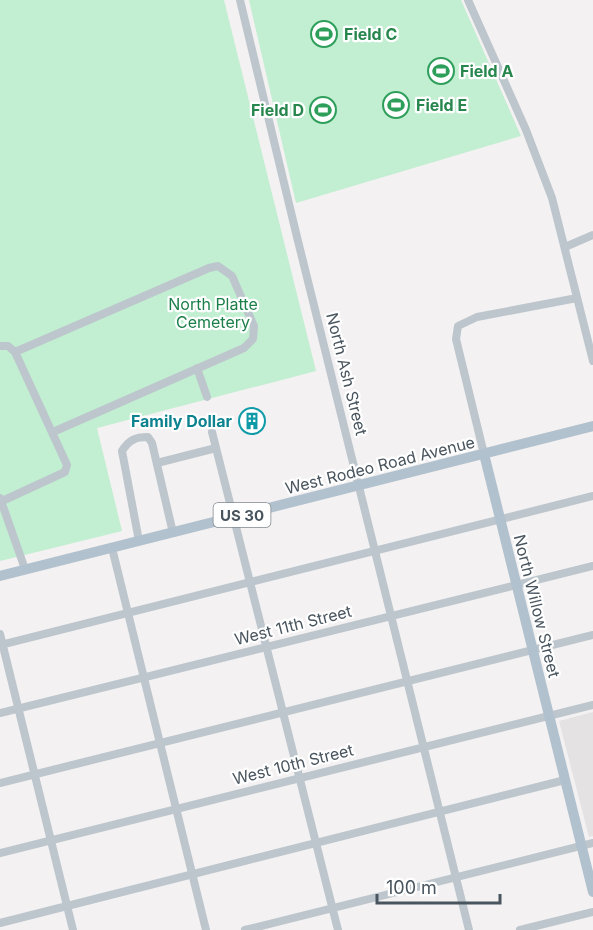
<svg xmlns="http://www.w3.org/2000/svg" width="593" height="930" viewBox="0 0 593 930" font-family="Inter,sans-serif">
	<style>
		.education { fill: #e4e2e3 }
		.green { fill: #c2eed1 }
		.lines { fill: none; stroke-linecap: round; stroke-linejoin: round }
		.minor { stroke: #bdc6cd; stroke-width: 8 }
		.major { stroke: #b2c1ce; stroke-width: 10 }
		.labels { text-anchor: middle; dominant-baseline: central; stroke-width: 4.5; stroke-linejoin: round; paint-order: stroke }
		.shield { fill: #fff; stroke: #80888e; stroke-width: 1.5 }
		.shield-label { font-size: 15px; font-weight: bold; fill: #49555e }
		.leisure-label { font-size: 16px; font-weight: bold; fill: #27864d; stroke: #fff; text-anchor: start }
		.park-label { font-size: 16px; fill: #1b7f49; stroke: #fff }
		.street-label { font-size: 16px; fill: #49555e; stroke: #fff }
		.culture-label { font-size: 16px; font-weight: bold; fill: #0d838f; stroke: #fff; text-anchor: end }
	</style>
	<rect width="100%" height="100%" fill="#f3f1f1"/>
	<path class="education" d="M 593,712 L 593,836 L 589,837 L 559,721 Z"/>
	<path class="green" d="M 0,0 L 224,0 L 316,371 L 97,428 L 122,531 L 0,561 Z
		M 249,0 L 461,0 L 521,136 L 296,203 Z"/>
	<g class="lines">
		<path class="minor" d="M 240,0 L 297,237 L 469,930
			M 468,0 L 526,130 L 552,198 L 593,361
			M 565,247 L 593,235
			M 0,346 L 8,346 L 15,352 L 67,465 L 65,472 L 0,502
			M 15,352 L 209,268 L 218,266 L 232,276 L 254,326 L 253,339 L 244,348 L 53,432
			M 197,368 L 207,397
			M 212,432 L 338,930
			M 484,454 L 456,339 L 458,326 L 477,317 L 577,298
			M 157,463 L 216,448
			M 0,498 L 25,569
			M 139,541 L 122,451 C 129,440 135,437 148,437 L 152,443 L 173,533
			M 112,548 L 206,930
			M 0,634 L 73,930
			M 0,645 L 593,496
			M 0,713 L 593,566
			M 0,783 L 593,635
			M 0,853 L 593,705
			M 0,923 L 565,780
			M 245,930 L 593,843
			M 520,930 L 593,912"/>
		<path class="major" d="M 484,454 L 593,892
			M 0,576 L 593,426"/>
	</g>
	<defs>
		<symbol id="stadium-ring" viewBox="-11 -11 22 22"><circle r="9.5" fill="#fff" stroke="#2e9e5b" stroke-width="1.5"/><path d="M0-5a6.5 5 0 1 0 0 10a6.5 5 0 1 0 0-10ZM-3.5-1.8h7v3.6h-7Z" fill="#2e9e5b"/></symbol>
		<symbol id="building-ring" viewBox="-11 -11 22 22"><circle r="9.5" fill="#fff" stroke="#0f9aa8" stroke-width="1.5"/><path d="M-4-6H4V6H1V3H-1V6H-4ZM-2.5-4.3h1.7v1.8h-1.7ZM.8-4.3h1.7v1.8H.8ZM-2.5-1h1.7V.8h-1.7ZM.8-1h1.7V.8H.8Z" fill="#0f9aa8"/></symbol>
	</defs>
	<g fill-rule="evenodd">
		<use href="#stadium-ring" x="309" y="19" width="30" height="30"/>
		<use href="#stadium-ring" x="426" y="56" width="30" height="30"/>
		<use href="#stadium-ring" x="381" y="90" width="30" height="30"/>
		<use href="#stadium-ring" x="308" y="95" width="30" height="30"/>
		<use href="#building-ring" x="237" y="406" width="30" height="30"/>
	</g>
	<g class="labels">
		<rect class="shield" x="213.5" y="503" width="57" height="24" rx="4.5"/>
		<g class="shield-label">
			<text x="242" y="515">US 30</text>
		</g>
		<g class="leisure-label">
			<text x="344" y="34">Field C</text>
			<text x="460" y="71">Field A</text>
			<text x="416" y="105">Field E</text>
			<text x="304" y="110" text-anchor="end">Field D</text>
		</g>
		<g class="park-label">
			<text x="213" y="304">North Platte<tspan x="213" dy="18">Cemetery</tspan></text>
		</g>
		<g class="street-label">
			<text transform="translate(347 374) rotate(76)">North Ash Street</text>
			<text transform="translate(380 465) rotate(-14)">West Rodeo Road Avenue</text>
			<text transform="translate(537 606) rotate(76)">North Willow Street</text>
			<text transform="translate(293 625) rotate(-14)">West 11th Street</text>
			<text transform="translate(293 764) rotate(-14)">West 10th Street</text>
		</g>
		<g class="culture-label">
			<text x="232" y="421">Family Dollar</text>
		</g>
	</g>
	<path d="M377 894v9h123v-9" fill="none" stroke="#49555e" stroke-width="3"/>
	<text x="386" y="894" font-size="18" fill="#49555e" stroke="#ffffff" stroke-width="4.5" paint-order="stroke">100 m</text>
</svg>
